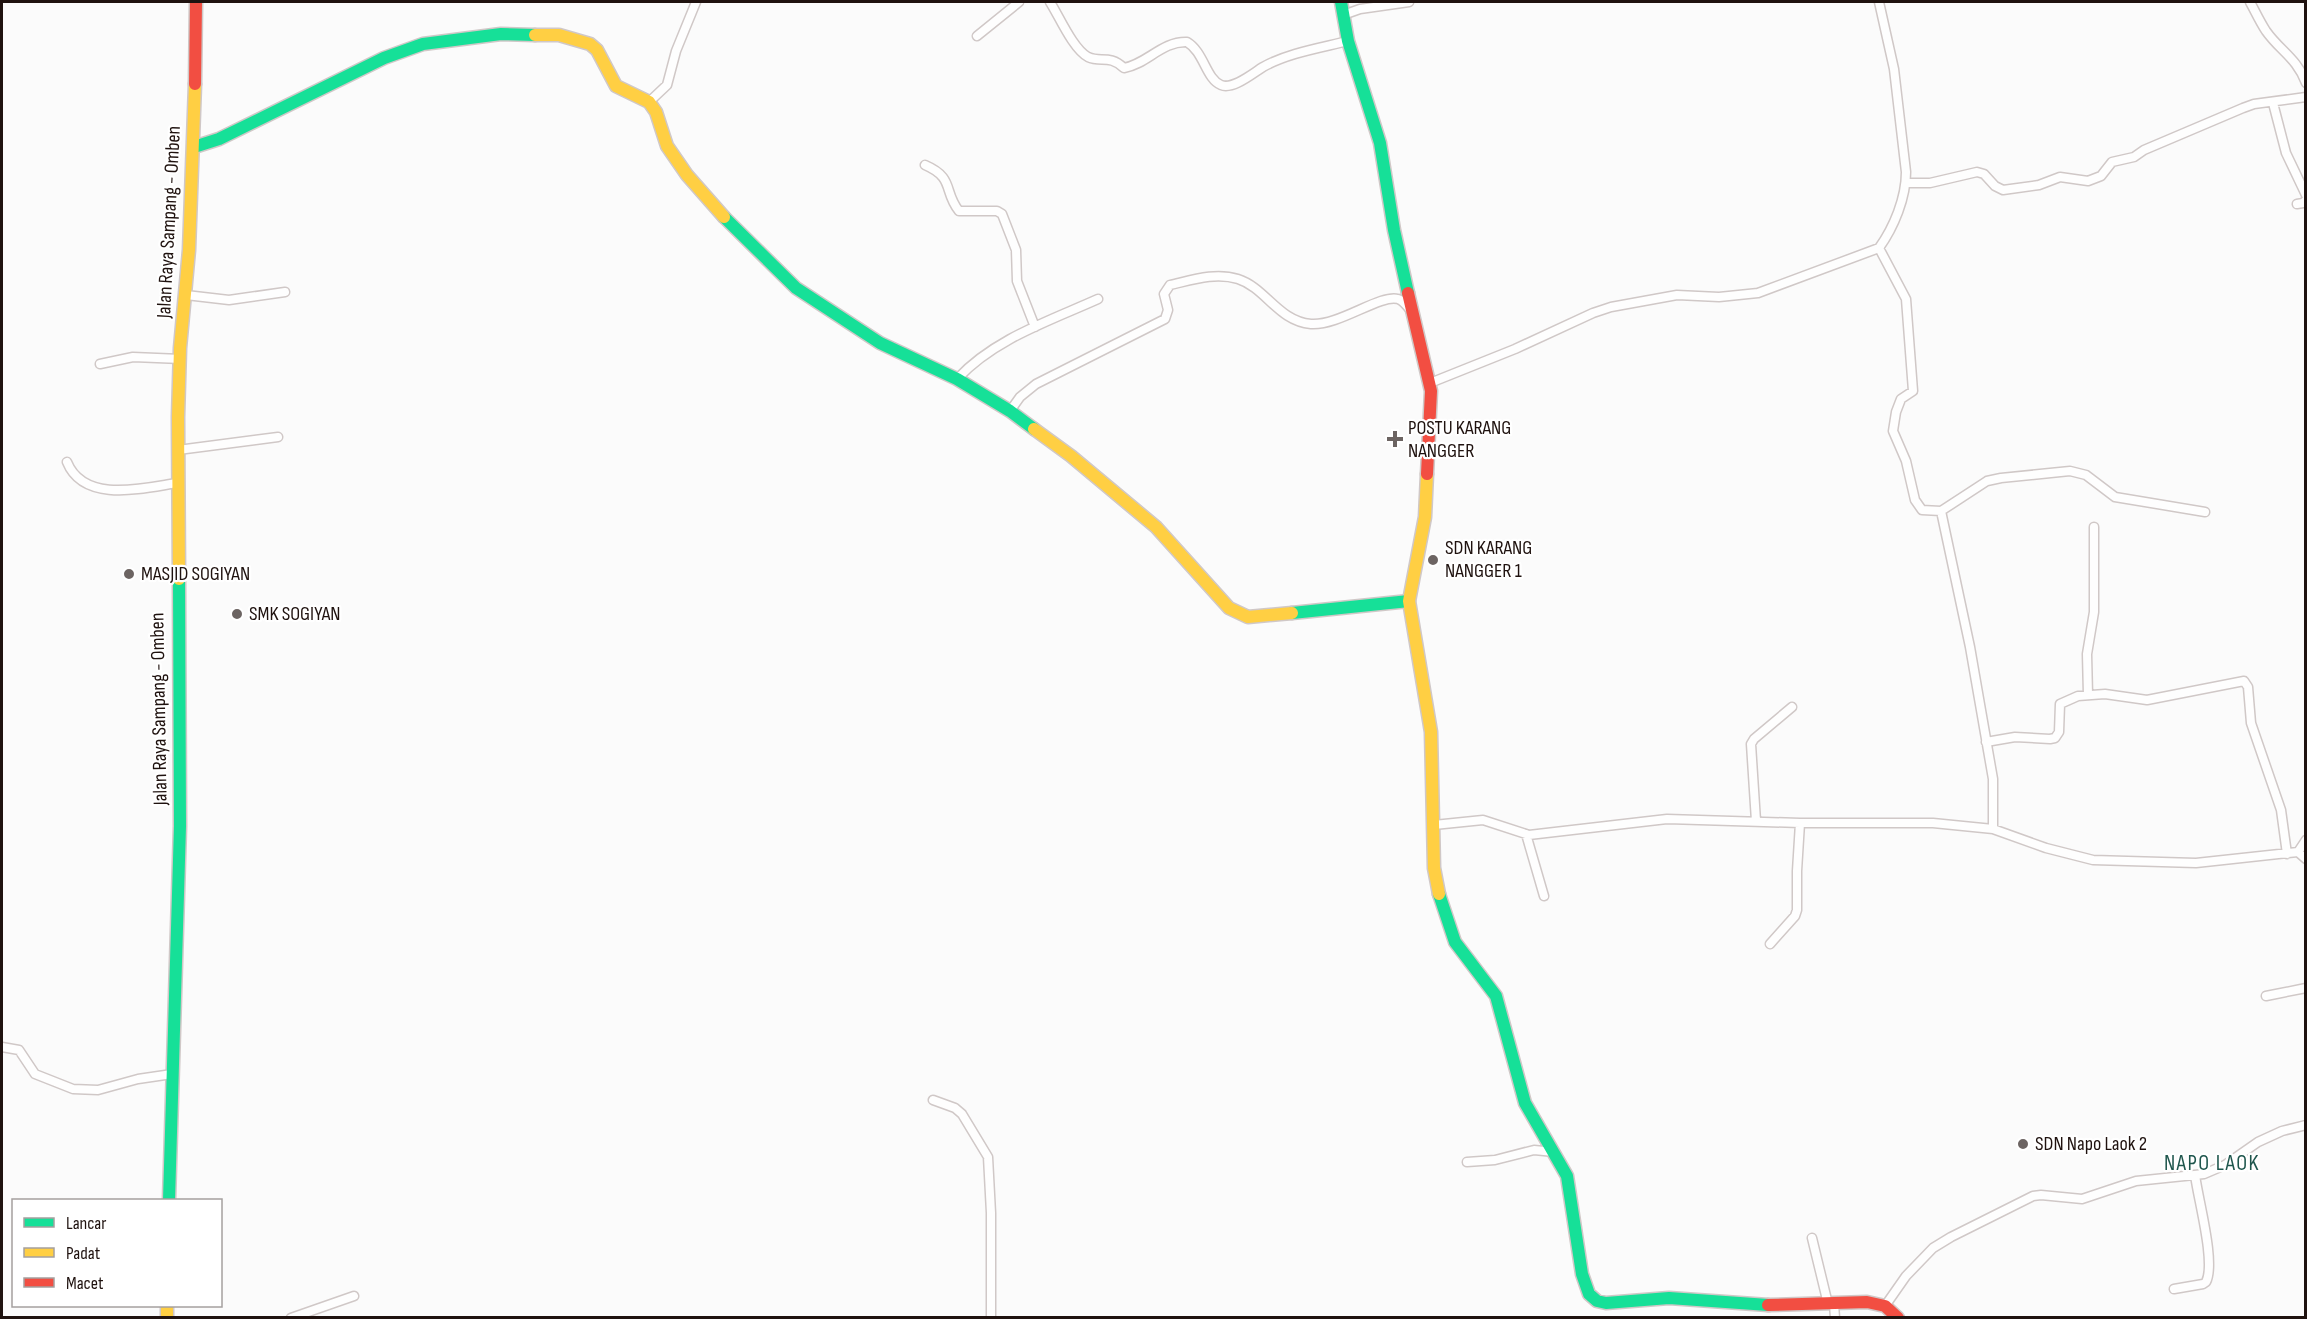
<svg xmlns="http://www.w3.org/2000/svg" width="2307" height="1319" viewBox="0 0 2307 1319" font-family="'Sofia Sans Condensed',sans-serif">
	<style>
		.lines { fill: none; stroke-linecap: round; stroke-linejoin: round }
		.street-casing { stroke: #d0c8c7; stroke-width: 11 }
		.fast-casing { stroke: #d0c8c7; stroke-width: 15 }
		.slow-casing { stroke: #d0c8c7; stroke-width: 15 }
		.jam-casing { stroke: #d0c8c7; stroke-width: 15 }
		.street { stroke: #fefefe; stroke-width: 8 }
		.fast { stroke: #16e098; stroke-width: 12 }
		.slow { stroke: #ffcf43; stroke-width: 12 }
		.jam { stroke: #f24e42; stroke-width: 12 }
		.poi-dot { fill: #6c6462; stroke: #fff; stroke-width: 2 }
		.labels { text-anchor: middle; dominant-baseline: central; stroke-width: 4.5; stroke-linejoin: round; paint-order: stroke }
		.street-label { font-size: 20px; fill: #1f120f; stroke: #fff }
		.poi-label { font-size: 20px; fill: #1f120f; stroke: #fff; text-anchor: start }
		.quarter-label { font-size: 22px; letter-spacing: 1.5px; fill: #1f564d; stroke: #fff }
	</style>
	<rect width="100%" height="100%" fill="#fbfbfb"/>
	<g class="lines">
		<defs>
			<path id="street" d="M 1050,2 C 1059,16 1073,49 1088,57 C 1101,63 1109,54 1124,68 C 1147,64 1162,41 1187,42 C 1204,52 1206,79 1221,85 C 1233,90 1253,73 1263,67 C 1288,53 1320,48 1348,41
				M 1879,2 L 1894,69 L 1906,172 C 1906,198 1894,227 1879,248 L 1906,299 L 1913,391 L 1901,399 L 1896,412 L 1893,431 L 1906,461 L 1915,500 L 1922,510 L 1941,511 L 1987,481 L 2001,478 L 2070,471 L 2086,475 L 2115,497 L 2205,512
				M 2250,2 C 2255,11 2260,22 2266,31 C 2280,51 2297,58 2306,83
				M 1343,15 L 1360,9 L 1409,2
				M 977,36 L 1019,2
				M 649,102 L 667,85 L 676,51 L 696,2
				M 2273,103 L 2286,153 L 2306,195
				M 925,165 C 955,178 943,191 959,211 L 997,211 L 1002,214 L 1016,250 L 1017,281 L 1035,327
				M 1906,183 L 1930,183 L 1977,172 L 1984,174 L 1995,186 L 2003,190 L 2039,185 L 2060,177 L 2088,181 L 2101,176 L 2112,162 L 2134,157 L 2144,150 L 2243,108 L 2254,104 L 2306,97
				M 2297,204 L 2303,203 L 2306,200
				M 186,295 L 229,300 L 285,292
				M 100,364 L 133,357 L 181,359
				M 957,379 C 994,339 1049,321 1098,299
				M 1430,383 L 1515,349 L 1593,313 L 1611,307 L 1677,295 L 1719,297 L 1758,293 L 1879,248
				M 1010,411 L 1020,397 L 1036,384 L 1165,319 L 1168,310 L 1164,294 L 1170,285 C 1192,280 1215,272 1238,279 C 1266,288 1278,321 1311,324 C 1339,326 1380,294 1398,299 C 1403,300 1407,306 1411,311
				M 178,450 L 278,437
				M 67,462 C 84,504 144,488 177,483
				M 1941,511 L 1970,647 L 1993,779 L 1993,829
				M 2088,695 L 2087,654 L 2094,612 L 2094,527
				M 1986,742 L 2015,737 L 2050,739 L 2055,738 L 2059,732 L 2060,704 L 2078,696 L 2105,694 L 2147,700 L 2244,681 L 2248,687 L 2251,723 L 2281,810 L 2287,854
				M 1756,821 L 1751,744 L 1754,739 L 1792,707
				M 1434,825 L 1483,820 L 1529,835 L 1667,819 L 1800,823 L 1933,823 L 1993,829 L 2046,848 L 2093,860 L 2196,863 L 2298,852 L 2306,859
				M 1526,834 L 1544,896
				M 2298,852 L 2306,840
				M 1770,944 L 1795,916 L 1797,910 L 1797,871 L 1800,823
				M 2266,996 L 2306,988
				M 2,1047 L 19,1050 L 35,1074 L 73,1089 L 98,1090 L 138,1079 L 172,1074
				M 933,1100 L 955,1108 L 962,1114 L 988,1157 L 991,1213 L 991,1318
				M 1467,1162 L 1495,1160 L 1534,1150 L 1554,1152
				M 1812,1238 L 1828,1304
				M 2174,1289 L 2203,1284 L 2206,1282 C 2216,1263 2198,1199 2195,1175
				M 1834,1304 L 1835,1318
				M 1885,1306 L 1906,1276 L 1933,1248 L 1951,1237 L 2033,1196 L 2041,1195 L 2082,1199 L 2136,1181 L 2204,1174 L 2225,1165 L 2258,1142 L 2282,1131 L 2306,1125
				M 291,1318 L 354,1296"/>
			<path id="fast" d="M 1341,2 L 1348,41 L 1380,143 L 1394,230 L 1408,293
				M 194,147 L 219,139 L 384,58 L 423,44 L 501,34 L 535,35
				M 724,217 L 796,288 L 880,343 L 957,379 L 1010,411 L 1034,429
				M 1292,613 L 1409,601
				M 1439,894 L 1455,942 L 1496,996 L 1525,1103 L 1567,1176 L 1582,1274 L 1589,1294 L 1597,1301 L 1606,1303 L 1669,1298 L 1768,1305
				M 169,1200 L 180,826 L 179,579"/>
			<path id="slow" d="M 535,35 L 559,35 L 590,44 L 597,50 L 616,86 L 649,102 L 656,112 L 667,146 L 687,175 L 724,217
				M 1034,429 L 1071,456 L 1156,527 L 1229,608 L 1248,617 L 1292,613
				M 1427,474 L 1425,517 L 1409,601 L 1431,732 L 1434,868 L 1439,894
				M 179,579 L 178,417 L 180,348 L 189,250 L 195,84
				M 167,1306 L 167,1318"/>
			<path id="jam" d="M 195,84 L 196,2
				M 1408,293 L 1431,391 L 1427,474
				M 1768,1305 L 1867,1302 L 1885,1306 L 1898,1318"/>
		</defs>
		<use href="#street" class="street-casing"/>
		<use href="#fast" class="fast-casing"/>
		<use href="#slow" class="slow-casing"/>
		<use href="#jam" class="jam-casing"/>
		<use href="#street" class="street"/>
		<use href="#fast" class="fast"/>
		<use href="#slow" class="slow"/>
		<use href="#jam" class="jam"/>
	</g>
	<g class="poi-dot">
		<path d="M1392 430h6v6h6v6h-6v6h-6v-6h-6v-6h6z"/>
		<circle cx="1433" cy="560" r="6"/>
		<circle cx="129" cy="574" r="6"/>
		<circle cx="237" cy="614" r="6"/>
		<circle cx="2023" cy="1144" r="6"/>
	</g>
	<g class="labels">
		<g class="street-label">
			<text transform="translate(169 222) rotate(-87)">Jalan Raya Sampang - Omben</text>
			<text transform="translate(159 709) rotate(-91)">Jalan Raya Sampang - Omben</text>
		</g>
		<g class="poi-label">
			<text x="1408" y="428">POSTU KARANG<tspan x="1408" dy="23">NANGGER</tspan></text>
			<text x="1445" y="548">SDN KARANG<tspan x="1445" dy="23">NANGGER 1</tspan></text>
			<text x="141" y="574">MASJID SOGIYAN</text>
			<text x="249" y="614">SMK SOGIYAN</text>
			<text x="2035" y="1144">SDN Napo Laok 2</text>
		</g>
		<g class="quarter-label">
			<text x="2212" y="1163">NAPO LAOK</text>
		</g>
	</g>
	<rect width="2307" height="1319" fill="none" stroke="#1f120f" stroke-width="6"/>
	<rect x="12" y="1199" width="210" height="108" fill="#ffffff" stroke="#a5a09f" stroke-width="1.5"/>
	<rect x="24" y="1218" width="30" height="9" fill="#16e098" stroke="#a5a09f" stroke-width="1.5"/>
	<text x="66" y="1229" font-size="18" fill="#1f120f">Lancar</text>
	<rect x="24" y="1248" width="30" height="9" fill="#ffcf43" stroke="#a5a09f" stroke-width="1.5"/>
	<text x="66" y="1259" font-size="18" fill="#1f120f">Padat</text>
	<rect x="24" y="1278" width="30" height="9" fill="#f24e42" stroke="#a5a09f" stroke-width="1.5"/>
	<text x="66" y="1289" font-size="18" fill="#1f120f">Macet</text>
</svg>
